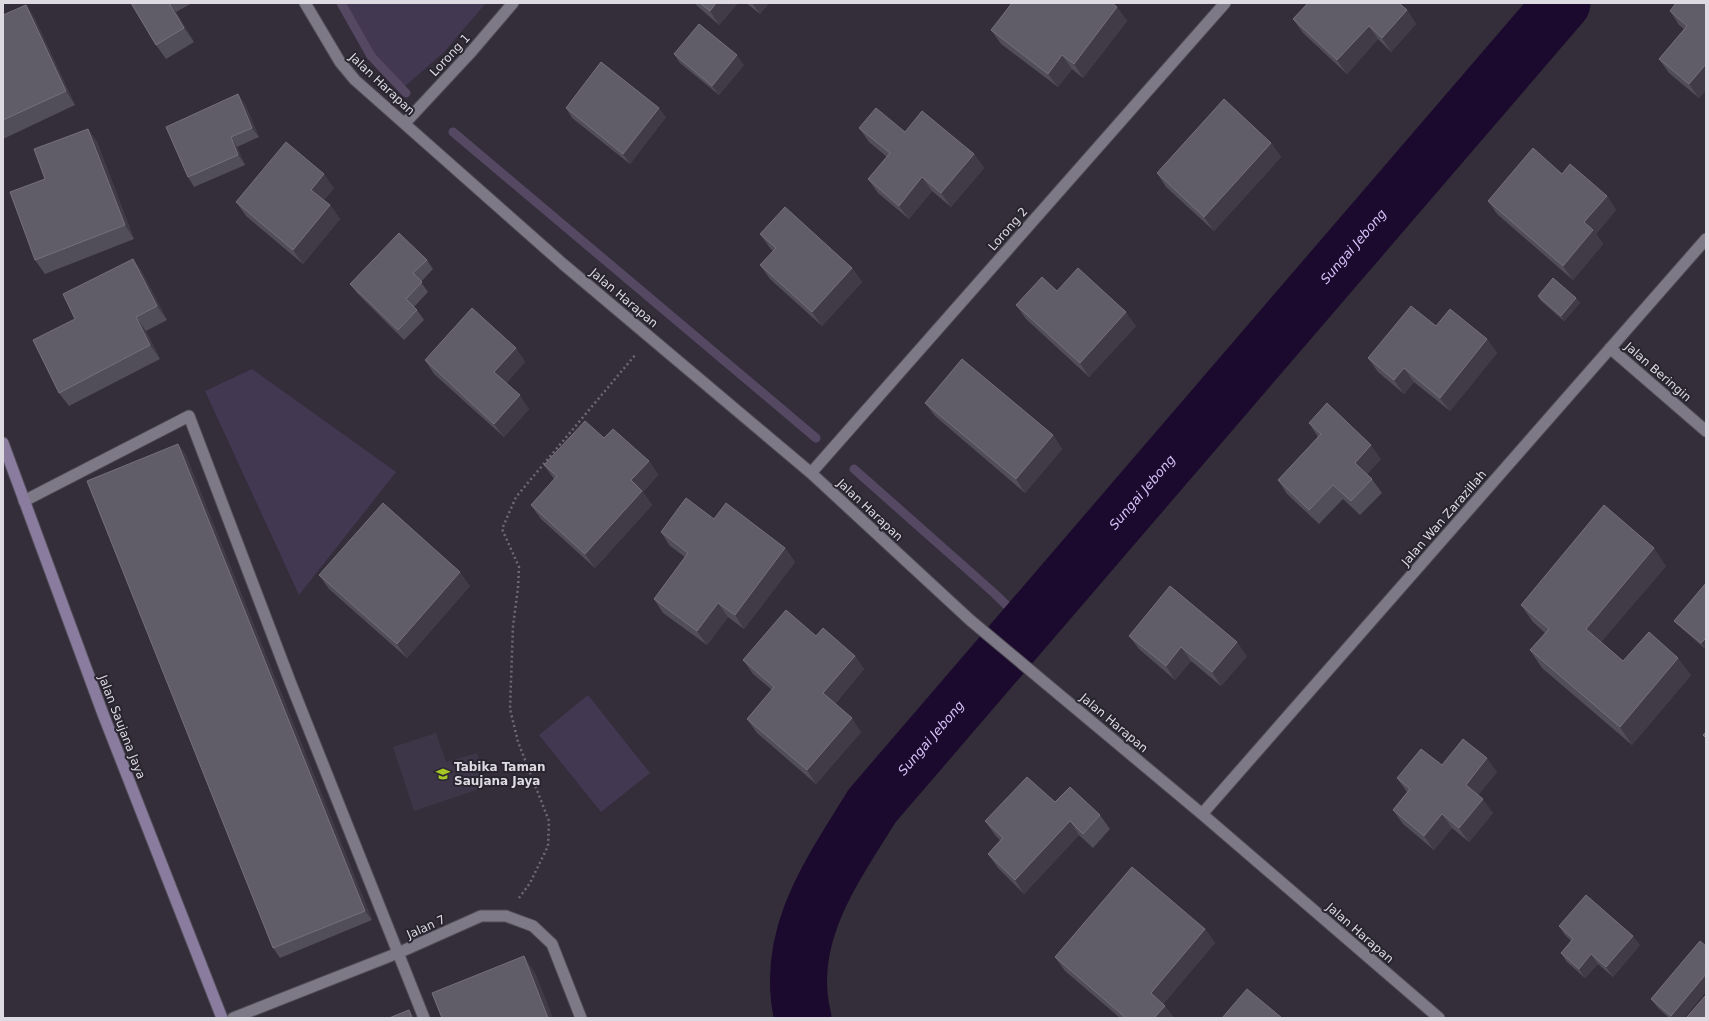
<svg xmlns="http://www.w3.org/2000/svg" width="1709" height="1021" viewBox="0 0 1709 1021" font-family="'DejaVu Sans',sans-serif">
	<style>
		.built { fill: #3d3648 }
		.green { fill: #423852 }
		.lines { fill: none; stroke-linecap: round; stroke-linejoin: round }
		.stream { stroke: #554863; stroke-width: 9 }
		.river { stroke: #1b0a2d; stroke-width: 57 }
		.service-casing { stroke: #514d57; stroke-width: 13 }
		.minor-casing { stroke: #514d57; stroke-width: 13 }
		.secondary-casing { stroke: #514d57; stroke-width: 13 }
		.path { stroke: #6e6974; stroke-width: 2.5; stroke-dasharray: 2 3; stroke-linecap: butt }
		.service { stroke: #7e7986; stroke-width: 11 }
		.minor { stroke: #7e7986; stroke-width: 11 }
		.secondary { stroke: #8a7c9e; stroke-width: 11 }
		.wall { fill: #524e59 }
		.shaded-wall { fill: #403b47 }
		.building { fill: #615d68; stroke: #75707b }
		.labels { text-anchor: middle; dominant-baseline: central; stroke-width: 4; stroke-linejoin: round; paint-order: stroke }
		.street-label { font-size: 12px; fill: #dddae2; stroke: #292530 }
		.poi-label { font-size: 12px; font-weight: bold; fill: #dddae2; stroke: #292530; text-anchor: start }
		.water-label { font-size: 13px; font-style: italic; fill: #d5c0f7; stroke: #292530 }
	</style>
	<rect width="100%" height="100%" fill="#332e3a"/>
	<path class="built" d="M 436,733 L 446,762 L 477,753 L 488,786 L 414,811 L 393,747 Z"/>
	<path class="green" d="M 343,3 L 486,3 L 444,52 L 403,88 L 371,54 Z
		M 252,369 L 396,472 L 299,595 L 205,391 Z
		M 588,695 L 650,773 L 601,812 L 539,735 Z"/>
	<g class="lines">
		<path class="stream" d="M 341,3 L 371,56 L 406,93
			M 453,132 L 816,438
			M 854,469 L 994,593 L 1028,626"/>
		<path class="river" id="s1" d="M 803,1018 C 783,937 832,871 872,806 L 1562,3"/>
		<defs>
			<path id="service" d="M 24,501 L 189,416 L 291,684 L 424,1018"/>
			<path id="minor" d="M 305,3 L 340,62 L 355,80 L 563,264 L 811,473 L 970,620 L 1202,814 L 1439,1018
				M 405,123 L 472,51 L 513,3
				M 1610,348 L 1706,431
				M 811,473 L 1225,3
				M 1202,814 L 1706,239
				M 233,1018 L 398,953 L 481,916 L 506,916 L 533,926 L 552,944 L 581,1018"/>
			<path id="secondary" d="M 3,443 L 103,714 L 222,1018"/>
		</defs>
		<use href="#service" class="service-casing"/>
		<use href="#minor" class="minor-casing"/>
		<use href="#secondary" class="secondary-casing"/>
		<path class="path" d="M 519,898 L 530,883 L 548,846 L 549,821 L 518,742 L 510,709 L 513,626 L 518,588 L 519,567 L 502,529 L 516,497 L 636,354"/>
		<use href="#service" class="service"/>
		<use href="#minor" class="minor"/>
		<use href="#secondary" class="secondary"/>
	</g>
	<path class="wall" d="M 131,3 L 192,3 L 176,12 L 194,42 L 166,59 L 156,45 Z
		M 694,3 L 738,3 L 719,25 Z
		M 746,3 L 769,3 L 760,14 Z
		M 1706,3 L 1706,90 L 1699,98 L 1669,73 L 1659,59 L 1684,29 L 1679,25 L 1670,11 Z
		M 26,5 L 35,19 L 75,105 L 3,139 L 3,15 Z
		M 1117,7 L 1127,21 L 1083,78 L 1072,69 L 1058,87 L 1001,44 L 991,30 Z
		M 1407,10 L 1416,24 L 1391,52 L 1378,39 L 1347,74 L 1303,33 L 1293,19 Z
		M 674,54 L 744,65 L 719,95 L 680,63 Z
		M 245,104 L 259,137 L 237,147 L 245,165 L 194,187 L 188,177 Z
		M 566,108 L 666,117 L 630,164 L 572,118 Z
		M 859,128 L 905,132 L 974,154 L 984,168 L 951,207 L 932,191 L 909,219 L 878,193 L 868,179 L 887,157 L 869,142 Z
		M 88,129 L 97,142 L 134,239 L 45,274 L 35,260 L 45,179 Z
		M 1271,143 L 1281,157 L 1214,231 L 1166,187 L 1157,173 Z
		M 1562,174 L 1607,196 L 1616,210 L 1596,234 L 1603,244 L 1573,280 L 1497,214 L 1488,201 Z
		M 334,188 L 324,200 L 330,205 L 340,219 L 303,264 L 246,216 L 236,202 Z
		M 760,234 L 852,268 L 862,282 L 822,326 L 770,279 L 760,265 L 773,251 L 770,248 Z
		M 133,259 L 142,272 L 167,320 L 146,331 L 160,359 L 69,406 L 59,393 L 75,319 Z
		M 427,260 L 433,269 L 421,282 L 428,292 L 414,307 L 417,310 L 424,320 L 404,340 L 357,293 L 350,284 Z
		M 1057,291 L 1136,326 L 1089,377 L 1026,319 L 1016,305 Z
		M 1538,296 L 1576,298 L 1580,303 L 1564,321 L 1541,301 Z
		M 1436,326 L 1487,339 L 1497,353 L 1450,411 L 1414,382 L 1404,394 L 1378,372 L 1368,358 Z
		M 516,348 L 525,362 L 506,383 L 529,409 L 504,437 L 434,374 L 425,360 Z
		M 925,403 L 1053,435 L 1062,449 L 1025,493 L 935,416 Z
		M 1309,423 L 1381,459 L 1367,474 L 1372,479 L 1382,493 L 1360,515 L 1343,499 L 1319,524 L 1287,494 L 1278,480 L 1318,437 Z
		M 604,438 L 649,461 L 658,475 L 643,492 L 652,505 L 595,568 L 541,519 L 531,505 L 554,479 L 544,465 Z
		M 185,453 L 372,920 L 280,958 L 273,948 Z
		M 714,519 L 785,548 L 795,562 L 744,629 L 728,617 L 707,645 L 663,613 L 654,599 L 685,557 L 670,546 L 661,532 Z
		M 1666,566 L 1601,642 L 1623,661 L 1691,675 L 1632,745 L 1542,668 L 1530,650 L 1545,633 L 1533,622 L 1521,605 Z
		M 319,575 L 470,586 L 407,658 L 329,589 Z
		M 1706,583 L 1706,647 L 1704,648 L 1678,625 L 1674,621 Z
		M 816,636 L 855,656 L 864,669 L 835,704 L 861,732 L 816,784 L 757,733 L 747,719 L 772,690 L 753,674 L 743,660 Z
		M 1129,636 L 1247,656 L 1221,686 L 1191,661 L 1175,680 L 1139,649 Z
		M 1442,765 L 1497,772 L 1478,795 L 1493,813 L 1469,842 L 1452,828 L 1434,850 L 1403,824 L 1393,810 L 1407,792 L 1397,778 Z
		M 1055,802 L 1100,815 L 1110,829 L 1093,848 L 1079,835 L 1024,894 L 998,868 L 988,854 L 1000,840 L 995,835 L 985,821 Z
		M 1559,926 L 1640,945 L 1613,977 L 1598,964 L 1585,978 L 1567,962 L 1561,953 L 1571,941 L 1565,935 Z
		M 1205,929 L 1215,943 L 1163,1004 L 1174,1018 L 1120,1018 L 1065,971 L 1055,957 Z
		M 1651,999 L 1684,1018 L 1669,1018 L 1658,1008 Z"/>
	<path class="shaded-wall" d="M 169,3 L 176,12 L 194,42 L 184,28 Z
		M 716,3 L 738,3 L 719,25 L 710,11 Z
		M 752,3 L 769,3 L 760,14 Z
		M 26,5 L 35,19 L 75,105 L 66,91 Z
		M 1117,7 L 1127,21 L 1083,78 L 1074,64 Z
		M 1407,10 L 1416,24 L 1391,52 L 1382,38 Z
		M 1369,26 L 1378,39 L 1347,74 L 1337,60 Z
		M 737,55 L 744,65 L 719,95 L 712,86 Z
		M 1062,55 L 1072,69 L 1058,87 L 1048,74 Z
		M 1706,64 L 1706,90 L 1699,98 L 1689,84 Z
		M 238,94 L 245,104 L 259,137 L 252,128 Z
		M 659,108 L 666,117 L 630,164 L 623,154 Z
		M 88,129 L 97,142 L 134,239 L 125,225 Z
		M 231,137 L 237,147 L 245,165 L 238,155 Z
		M 1271,143 L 1281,157 L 1214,231 L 1204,217 Z
		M 974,154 L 984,168 L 951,207 L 941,193 Z
		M 324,174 L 334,188 L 321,204 L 311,190 Z
		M 922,177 L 932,191 L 909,219 L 899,206 Z
		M 1607,196 L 1616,210 L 1596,234 L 1603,244 L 1573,280 L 1563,266 L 1584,222 Z
		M 330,205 L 340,219 L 303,264 L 293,250 Z
		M 133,259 L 142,272 L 167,320 L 157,306 Z
		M 852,268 L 862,282 L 822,326 L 812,312 Z
		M 1576,298 L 1580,303 L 1564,321 L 1561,316 Z
		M 1126,312 L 1136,326 L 1089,377 L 1080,363 Z
		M 136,317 L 146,331 L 160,359 L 150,345 Z
		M 1487,339 L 1497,353 L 1450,411 L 1440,398 Z
		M 516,348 L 525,362 L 504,386 L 494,372 Z
		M 1404,368 L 1414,382 L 1404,394 L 1394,380 Z
		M 520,395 L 529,409 L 504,437 L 494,424 Z
		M 1053,435 L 1062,449 L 1025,493 L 1016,479 Z
		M 178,444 L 185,453 L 372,920 L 365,911 Z
		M 1371,445 L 1381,459 L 1364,477 L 1355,463 Z
		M 649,461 L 658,475 L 643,492 L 652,505 L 595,568 L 585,554 L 631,480 Z
		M 785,548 L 795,562 L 744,629 L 735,615 Z
		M 1654,548 L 1666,566 L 1598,646 L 1586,629 Z
		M 460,572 L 470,586 L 407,658 L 397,644 Z
		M 718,603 L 728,617 L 707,645 L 697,631 Z
		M 1706,638 L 1706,647 L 1704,648 L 1701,643 Z
		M 1237,642 L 1247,656 L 1221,686 L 1212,672 Z
		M 1181,647 L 1191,661 L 1175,680 L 1166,666 Z
		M 855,656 L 864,669 L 832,707 L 823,693 Z
		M 1678,658 L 1691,675 L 1632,745 L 1620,727 Z
		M 852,718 L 861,732 L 816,784 L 807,770 Z
		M 1487,758 L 1497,772 L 1476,798 L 1466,785 Z
		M 1483,799 L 1493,813 L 1469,842 L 1459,828 Z
		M 1442,814 L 1452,828 L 1434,850 L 1424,836 Z
		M 1070,821 L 1079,835 L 1024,894 L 1015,880 Z
		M 1205,929 L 1215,943 L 1160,1007 L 1151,993 Z
		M 1633,936 L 1640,945 L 1613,977 L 1606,967 Z
		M 1591,954 L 1598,964 L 1585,978 L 1579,969 Z
		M 524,956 L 536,974 L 553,1018 L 548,1018 Z
		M 1706,974 L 1706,992 L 1684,1018 L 1673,1018 L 1671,1016 Z
		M 1165,1006 L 1174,1018 L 1154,1018 Z
		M 409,1010 L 415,1018 L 412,1018 Z"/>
	<path class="building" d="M 131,3 L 169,3 L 184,28 L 156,45 Z
		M 700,3 L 716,3 L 710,11 Z
		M 1012,3 L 1112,3 L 1117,7 L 1074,64 L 1062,55 L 1048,74 L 991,30 Z
		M 1308,3 L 1399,3 L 1407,10 L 1382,38 L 1369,26 L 1337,60 L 1293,19 Z
		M 1676,3 L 1706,3 L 1706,64 L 1689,84 L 1659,59 L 1687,26 L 1670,11 Z
		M 26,5 L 66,91 L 3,120 L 3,15 Z
		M 699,24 L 737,55 L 712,86 L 674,54 Z
		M 601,62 L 659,108 L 623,154 L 566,108 Z
		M 238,94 L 252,128 L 231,137 L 238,155 L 188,177 L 166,127 Z
		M 1224,99 L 1271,143 L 1204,217 L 1157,173 Z
		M 876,108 L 905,132 L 922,111 L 974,154 L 941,193 L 922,177 L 899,206 L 868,179 L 890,153 L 859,128 Z
		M 88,129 L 125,225 L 35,260 L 10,192 L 45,179 L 34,149 Z
		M 286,142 L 324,174 L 311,190 L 330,205 L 293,250 L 236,202 Z
		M 1533,148 L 1562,174 L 1570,164 L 1607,196 L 1584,222 L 1593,230 L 1563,266 L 1488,201 Z
		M 785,207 L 852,268 L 812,312 L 760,265 L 776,248 L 760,234 Z
		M 399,233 L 427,260 L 413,273 L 422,282 L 406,299 L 417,310 L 398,330 L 350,284 Z
		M 133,259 L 157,306 L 136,317 L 150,345 L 59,393 L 33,340 L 75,319 L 63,294 Z
		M 1078,268 L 1126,312 L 1080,363 L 1016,305 L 1042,277 L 1057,291 Z
		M 1553,278 L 1576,298 L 1561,316 L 1538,296 Z
		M 1411,306 L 1436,326 L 1450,309 L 1487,339 L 1440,398 L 1404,368 L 1394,380 L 1368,358 Z
		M 472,308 L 516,348 L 494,372 L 520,395 L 494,424 L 425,360 Z
		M 962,359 L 1053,435 L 1016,479 L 925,403 Z
		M 1327,403 L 1371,445 L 1355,463 L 1372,479 L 1351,501 L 1333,485 L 1309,510 L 1278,480 L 1321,434 L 1309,423 Z
		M 585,421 L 604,438 L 613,429 L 649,461 L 631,480 L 642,491 L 585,554 L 531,505 L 557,476 L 544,465 Z
		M 178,444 L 365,911 L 273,948 L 87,481 Z
		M 686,498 L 714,519 L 726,503 L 785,548 L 735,615 L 718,603 L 697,631 L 654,599 L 688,553 L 661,532 Z
		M 383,503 L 460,572 L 397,644 L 319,575 Z
		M 1604,505 L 1654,548 L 1586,629 L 1623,661 L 1649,632 L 1678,658 L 1620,727 L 1530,650 L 1549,629 L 1521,605 Z
		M 1706,583 L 1706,638 L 1701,643 L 1674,621 Z
		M 1170,586 L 1237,642 L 1212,672 L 1181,647 L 1166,666 L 1129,636 Z
		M 786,610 L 816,636 L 823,628 L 855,656 L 823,693 L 852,718 L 807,770 L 747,719 L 774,687 L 743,660 Z
		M 1706,732 L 1706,738 L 1703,735 Z
		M 1463,739 L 1487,758 L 1466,785 L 1483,799 L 1459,828 L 1442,814 L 1424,836 L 1393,810 L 1410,789 L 1397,778 L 1421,749 L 1442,765 Z
		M 1027,777 L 1055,802 L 1070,787 L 1100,815 L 1083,834 L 1070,821 L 1015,880 L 988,854 L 1003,838 L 985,821 Z
		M 1132,867 L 1205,929 L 1151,993 L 1165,1006 L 1154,1018 L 1126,1018 L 1055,957 Z
		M 1586,895 L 1633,936 L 1606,967 L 1591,954 L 1579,969 L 1561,953 L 1573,939 L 1559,926 Z
		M 1700,941 L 1706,946 L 1706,974 L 1671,1016 L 1651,999 Z
		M 524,956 L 548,1018 L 442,1018 L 432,993 Z
		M 1247,989 L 1282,1018 L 1222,1018 Z
		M 1706,995 L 1706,1018 L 1686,1018 Z
		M 409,1010 L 412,1018 L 389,1018 Z"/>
	<defs>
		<symbol id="school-bare" viewBox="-9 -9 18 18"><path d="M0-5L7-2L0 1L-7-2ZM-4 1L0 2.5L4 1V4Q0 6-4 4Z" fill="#a5c824" stroke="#292530" stroke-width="2.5" paint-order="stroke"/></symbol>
	</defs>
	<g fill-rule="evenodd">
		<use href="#school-bare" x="433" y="764" width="20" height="20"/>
	</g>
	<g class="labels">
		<g class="street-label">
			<text transform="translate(450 55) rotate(-47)">Lorong 1</text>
			<text transform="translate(382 84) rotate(43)">Jalan Harapan</text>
			<text transform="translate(1008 229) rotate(-49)">Lorong 2</text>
			<text transform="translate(624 298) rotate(40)">Jalan Harapan</text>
			<text transform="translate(1658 372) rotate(41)">Jalan Beringin</text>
			<text transform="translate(870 510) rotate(43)">Jalan Harapan</text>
			<text transform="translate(1444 518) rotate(-49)">Jalan Wan Zarazillah</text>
			<text transform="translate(1114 723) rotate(40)">Jalan Harapan</text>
			<text transform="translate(122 727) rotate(69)">Jalan Saujana Jaya</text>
			<text transform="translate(426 927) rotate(-24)">Jalan 7</text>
			<text transform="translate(1360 933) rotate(41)">Jalan Harapan</text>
		</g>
		<g class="poi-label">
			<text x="454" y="767">Tabika Taman<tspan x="454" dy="14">Saujana Jaya</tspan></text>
		</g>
		<g class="water-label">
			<text stroke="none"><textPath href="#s1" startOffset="968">Sungai Jebong</textPath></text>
			<text stroke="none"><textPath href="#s1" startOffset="644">Sungai Jebong</textPath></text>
			<text stroke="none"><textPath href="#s1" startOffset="320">Sungai Jebong</textPath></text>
		</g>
	</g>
	<rect width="1709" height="1021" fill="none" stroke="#dddae2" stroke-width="8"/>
</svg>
